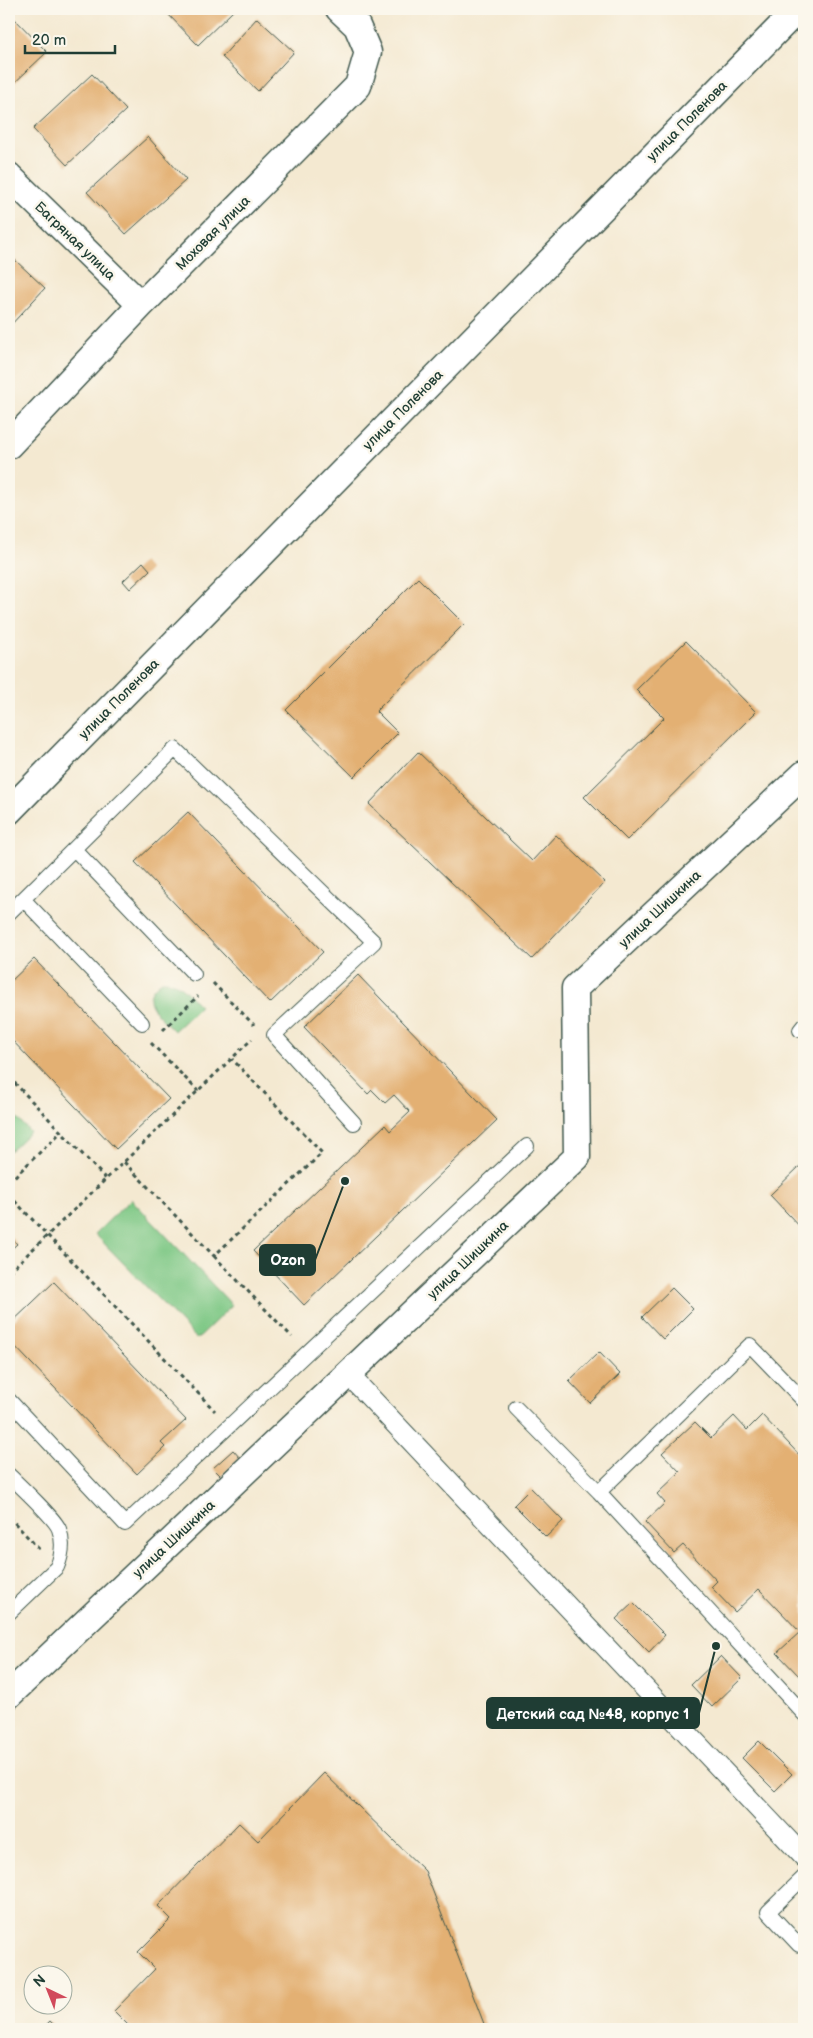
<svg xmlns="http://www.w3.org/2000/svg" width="813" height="2038" viewBox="0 0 813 2038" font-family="'Balsamiq Sans',sans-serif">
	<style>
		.green { fill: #7ec885; stroke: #4e825c }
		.building { fill: #e3b073 }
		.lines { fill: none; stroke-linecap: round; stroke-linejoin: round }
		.service-casing { stroke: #3f574c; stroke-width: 16 }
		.pedestrian-casing { stroke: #3f574c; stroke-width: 22 }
		.minor-casing { stroke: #3f574c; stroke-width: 29 }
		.path { stroke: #3f574c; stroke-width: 3; stroke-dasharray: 4 4; stroke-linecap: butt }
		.service { stroke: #fff; stroke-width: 14 }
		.pedestrian { stroke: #fff; stroke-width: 20 }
		.minor { stroke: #fff; stroke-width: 26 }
		.labels { text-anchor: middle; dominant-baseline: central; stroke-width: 5; stroke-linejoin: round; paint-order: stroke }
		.street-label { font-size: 14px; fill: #1f3d34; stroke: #fbf7ec }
		.leader { fill: none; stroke: #1f3d34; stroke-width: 2 }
		.callout-dot { fill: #1f3d34; stroke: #fbf7ec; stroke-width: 2 }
		.callout { fill: #1f3d34; stroke: #1f3d34; stroke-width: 2 }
		.callout-label { font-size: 15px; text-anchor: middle; font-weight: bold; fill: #fff }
	</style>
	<rect width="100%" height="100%" fill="#fbf7ec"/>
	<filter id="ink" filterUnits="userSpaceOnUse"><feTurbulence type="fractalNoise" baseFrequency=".02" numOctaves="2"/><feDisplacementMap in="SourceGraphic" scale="10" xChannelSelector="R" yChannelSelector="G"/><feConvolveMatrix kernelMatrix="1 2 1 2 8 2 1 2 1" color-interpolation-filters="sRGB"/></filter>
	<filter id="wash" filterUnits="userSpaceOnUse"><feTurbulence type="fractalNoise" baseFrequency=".0096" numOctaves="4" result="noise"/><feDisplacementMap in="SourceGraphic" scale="20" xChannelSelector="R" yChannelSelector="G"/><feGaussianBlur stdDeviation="1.12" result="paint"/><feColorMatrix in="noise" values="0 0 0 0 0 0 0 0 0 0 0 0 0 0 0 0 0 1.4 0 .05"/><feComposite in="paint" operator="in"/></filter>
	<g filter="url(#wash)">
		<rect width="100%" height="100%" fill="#f4e9d1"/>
		<path class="green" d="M 162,981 C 180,980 188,995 200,1006 L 174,1031 C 160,1016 135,999 162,981 Z
			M 9,1110 L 30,1132 L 9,1152 Z
			M 131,1199 L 232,1305 L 197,1339 L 95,1234 Z"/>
		<g id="blocks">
			<path class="building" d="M 163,9 L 235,9 L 198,45 Z
				M 11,15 L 47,52 L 9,88 L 9,17 Z
				M 257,18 L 294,52 L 258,91 L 222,57 Z
				M 92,74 L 126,110 L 67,165 L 33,129 Z
				M 148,137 L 186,180 L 126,234 L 87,192 Z
				M 15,260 L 45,288 L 9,327 L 9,266 Z
				M 143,562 L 150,570 L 130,589 L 123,581 Z
				M 418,578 L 464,624 L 376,711 L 398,733 L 354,777 L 286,710 Z
				M 686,641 L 756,712 L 627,840 L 584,797 L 664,718 L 636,690 Z
				M 418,752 L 532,861 L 556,835 L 605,882 L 532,959 L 369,804 Z
				M 188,812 L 323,952 L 270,1003 L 135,862 Z
				M 34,959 L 169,1099 L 116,1149 L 9,1037 L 9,983 Z
				M 358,975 L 497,1120 L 304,1305 L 253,1251 L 385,1125 L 390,1131 L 410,1112 L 394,1095 L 385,1103 L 372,1090 L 368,1094 L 304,1027 Z
				M 804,1162 L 804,1231 L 770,1195 Z
				M 9,1235 L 17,1244 L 9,1251 Z
				M 54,1282 L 186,1420 L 161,1443 L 165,1447 L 137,1474 L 9,1340 L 9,1325 Z
				M 672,1288 L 693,1309 L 663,1339 L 642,1317 Z
				M 599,1352 L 620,1374 L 590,1403 L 569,1381 Z
				M 762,1415 L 804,1460 L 804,1677 L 801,1678 L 777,1653 L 800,1632 L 759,1589 L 735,1612 L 711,1587 L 717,1581 L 683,1545 L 674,1553 L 645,1522 L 665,1503 L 657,1494 L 680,1472 L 662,1453 L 695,1422 L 711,1438 L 734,1416 L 747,1430 Z
				M 233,1450 L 240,1458 L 221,1476 L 213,1468 Z
				M 531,1488 L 563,1521 L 546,1537 L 514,1505 Z
				M 633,1603 L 665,1635 L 649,1652 L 616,1619 Z
				M 721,1656 L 742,1678 L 712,1707 L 691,1685 Z
				M 759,1741 L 792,1774 L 775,1791 L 742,1758 Z
				M 324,1773 L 425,1871 L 486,2029 L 132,2029 L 114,2011 L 155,1969 L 138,1952 L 171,1919 L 158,1906 L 239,1823 L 258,1841 Z
				M 50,2021 L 58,2029 L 42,2029 Z"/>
		</g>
	</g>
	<g filter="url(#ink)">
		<use href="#blocks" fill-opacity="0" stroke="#3f574c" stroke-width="1"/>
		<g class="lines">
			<defs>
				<path id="service" d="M 74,849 L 194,974
					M 23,899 L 142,1023
					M 9,913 L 175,749 L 374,942 L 274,1035 L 354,1123
					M 800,1030 L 804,1025
					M 9,1400 L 125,1524 L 527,1146
					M 804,1401 L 750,1345 L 599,1492 L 804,1714
					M 516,1408 L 599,1492
					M 9,1475 C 19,1485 55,1518 59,1529 C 64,1542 62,1555 57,1567 L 9,1613
					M 804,1877 L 768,1912 L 799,1945 L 804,1939"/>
				<path id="pedestrian" d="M 348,1374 L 804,1857"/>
				<path id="minor" d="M 9,176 L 141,305
					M 9,445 L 141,305 L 358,86 L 368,52 L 357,26 L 339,9
					M 9,811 L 798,9
					M 9,1695 L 577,1157 L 575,988 L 804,774"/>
			</defs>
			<use href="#service" class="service-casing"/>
			<use href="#pedestrian" class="pedestrian-casing"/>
			<use href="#minor" class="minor-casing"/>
			<path class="path" d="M 213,983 L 254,1025
				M 163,1030 L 198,996
				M 151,1043 L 198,1091
				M 9,1077 L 106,1179
				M 124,1162 L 214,1256 L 322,1153 L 232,1059
				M 9,1182 L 61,1132
				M 9,1195 L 215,1411
				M 214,1256 L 292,1337
				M 9,1272 L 252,1039
				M 9,1517 L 39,1549"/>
			<use href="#service" class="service"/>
			<use href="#pedestrian" class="pedestrian"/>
			<use href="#minor" class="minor"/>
		</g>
	</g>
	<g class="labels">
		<g class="street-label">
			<text transform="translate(687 121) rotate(-45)">улица Поленова</text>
			<text transform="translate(213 233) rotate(-45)">Моховая улица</text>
			<text transform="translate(75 241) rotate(44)">Багряная улица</text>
			<text transform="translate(403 410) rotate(-45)">улица Поленова</text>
			<text transform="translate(119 699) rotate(-45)">улица Поленова</text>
			<text transform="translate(660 909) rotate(-43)">улица Шишкина</text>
			<text transform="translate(468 1260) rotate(-44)">улица Шишкина</text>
			<text transform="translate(174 1539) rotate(-43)">улица Шишкина</text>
		</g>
	</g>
	<path class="leader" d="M345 1181L315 1260M716 1646L699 1713"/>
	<g class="callout-dot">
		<circle cx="345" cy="1181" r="5"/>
		<circle cx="716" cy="1646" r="5"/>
	</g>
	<g class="callout">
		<rect x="260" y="1245" width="55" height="30" rx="5"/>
		<rect x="487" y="1698" width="212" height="30" rx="5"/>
	</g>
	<g class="callout-label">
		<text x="288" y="1265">Ozon</text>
		<text x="593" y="1719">Детский сад №48, корпус 1</text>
	</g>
	<rect width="813" height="2038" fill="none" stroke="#fbf7ec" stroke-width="30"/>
	<g transform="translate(48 1990) rotate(317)"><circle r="24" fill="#fbf7ec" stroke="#a3ada2"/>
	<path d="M0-4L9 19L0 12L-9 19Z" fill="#d1495b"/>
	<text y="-8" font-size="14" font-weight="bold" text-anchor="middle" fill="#1f3d34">N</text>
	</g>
	<path d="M25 45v8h90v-8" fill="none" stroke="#1f3d34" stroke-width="2.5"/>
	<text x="32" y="45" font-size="15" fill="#1f3d34" stroke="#fbf7ec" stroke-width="4" paint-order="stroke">20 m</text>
</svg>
